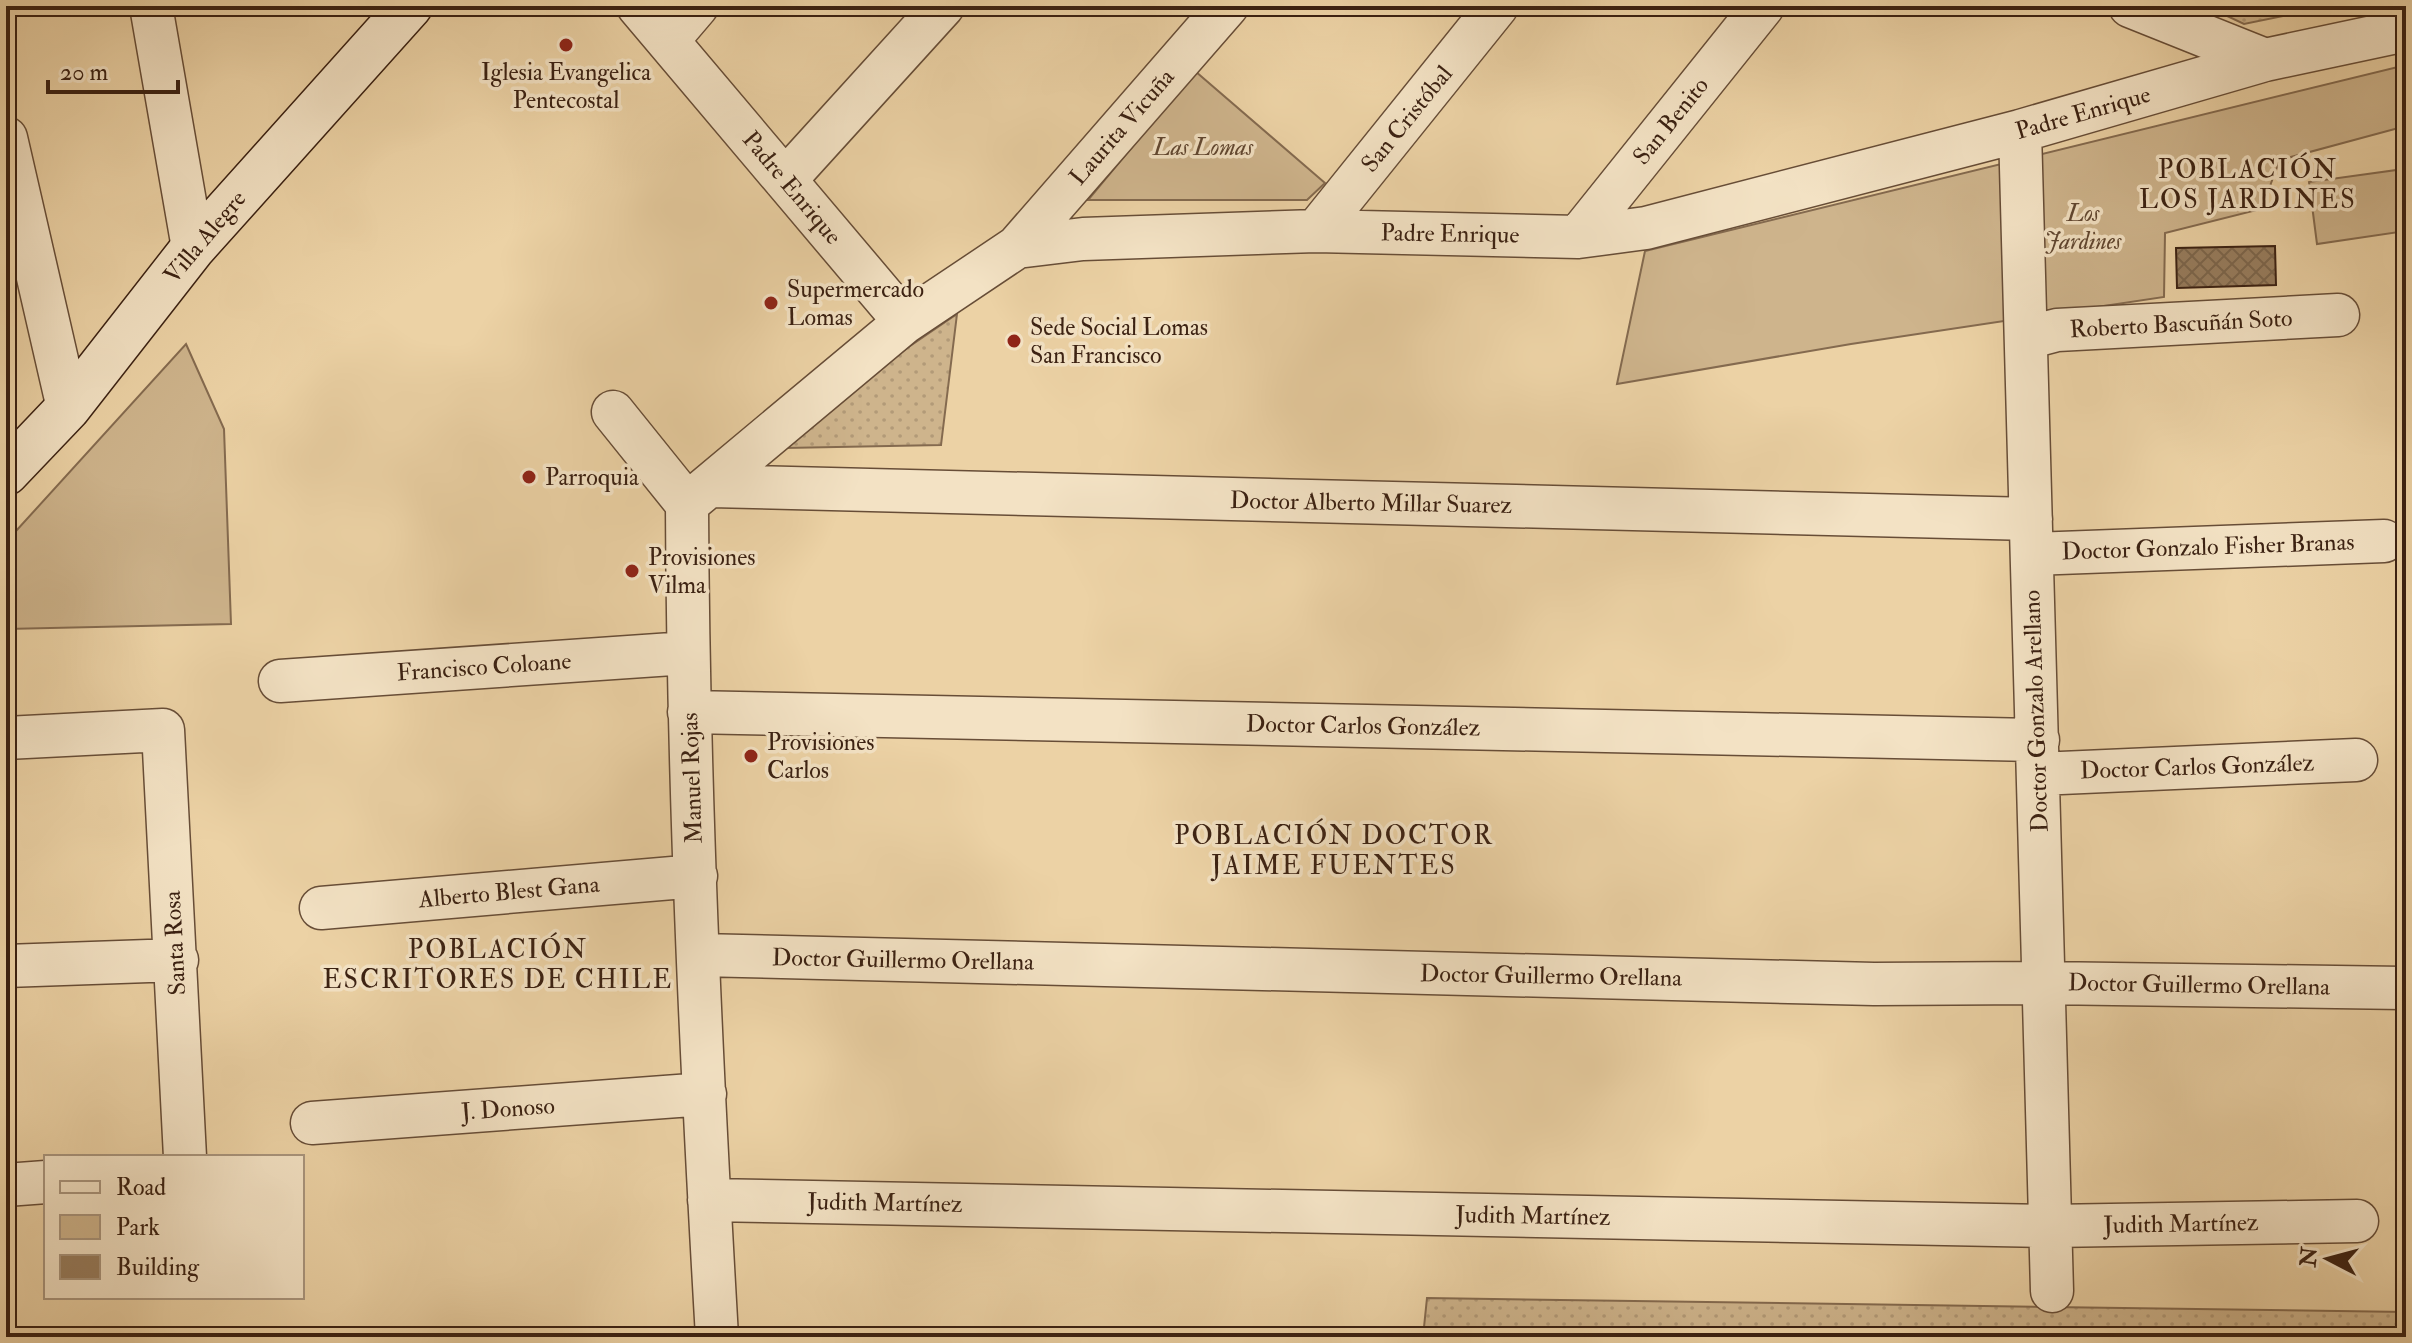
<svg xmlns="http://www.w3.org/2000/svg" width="2412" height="1343" viewBox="0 0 2412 1343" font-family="'IM FELL Double Pica',serif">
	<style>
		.grass { fill: url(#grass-dots); stroke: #846a4f; stroke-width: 2 }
		.green { fill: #ceb48c; stroke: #846a4f; stroke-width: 2 }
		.building { fill: url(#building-cross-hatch); stroke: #3b2112; stroke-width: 2 }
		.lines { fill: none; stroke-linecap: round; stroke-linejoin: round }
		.minor-casing { stroke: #674d37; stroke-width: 45 }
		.secondary-casing { stroke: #3b2112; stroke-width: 47 }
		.minor { stroke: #f3e2c4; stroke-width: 42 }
		.secondary { stroke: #f3e2c4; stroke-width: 44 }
		.poi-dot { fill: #8f2418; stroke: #f3e2c4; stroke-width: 3 }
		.labels { text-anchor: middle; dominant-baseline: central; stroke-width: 7; stroke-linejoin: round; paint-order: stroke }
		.poi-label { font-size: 24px; fill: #3b2112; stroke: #f3e2c4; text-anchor: start }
		.street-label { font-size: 24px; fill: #3b2112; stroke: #f3e2c4 }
		.park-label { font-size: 24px; font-style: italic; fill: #604630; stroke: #f3e2c4 }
		.neighbourhood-label { font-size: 26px; letter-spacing: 2px; fill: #3b2112; stroke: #f3e2c4 }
	</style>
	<defs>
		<pattern id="grass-dots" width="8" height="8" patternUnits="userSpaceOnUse" patternTransform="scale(2)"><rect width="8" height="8" fill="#ceb48c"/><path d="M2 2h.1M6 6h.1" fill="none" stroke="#b29a78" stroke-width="1.8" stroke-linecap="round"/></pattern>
		<pattern id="building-cross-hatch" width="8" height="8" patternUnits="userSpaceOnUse" patternTransform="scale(2)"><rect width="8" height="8" fill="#977d5e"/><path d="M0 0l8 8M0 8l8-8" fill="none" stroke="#7c664c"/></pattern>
	</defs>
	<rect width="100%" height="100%" fill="#ecd2a5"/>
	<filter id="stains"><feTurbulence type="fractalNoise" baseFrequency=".0025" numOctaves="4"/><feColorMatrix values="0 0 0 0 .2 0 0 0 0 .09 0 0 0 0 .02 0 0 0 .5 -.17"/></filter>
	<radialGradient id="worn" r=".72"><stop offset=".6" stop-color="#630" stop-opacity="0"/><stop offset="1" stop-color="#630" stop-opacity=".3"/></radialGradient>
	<path class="grass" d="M 2206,6 L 2332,6 L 2244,24 Z
		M 957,314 L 941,445 L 785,448 L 784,432 Z
		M 1427,1298 L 2406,1312 L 2406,1337 L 1423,1337 Z"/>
	<path class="green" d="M 2406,65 L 2406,126 L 2280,160 L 2261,209 L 2165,233 L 2164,297 L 1851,344 L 1617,384 L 1645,251 Z
		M 1195,71 L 1325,183 L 1307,200 L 1088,200 Z
		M 2404,169 L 2406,231 L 2317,244 L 2309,182 Z
		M 186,344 L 224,429 L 231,624 L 6,629 L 6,542 Z"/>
	<path class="building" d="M 2275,246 L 2276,285 L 2177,288 L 2176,248 Z"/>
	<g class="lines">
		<defs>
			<path id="minor" d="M 151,6 L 193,248
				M 638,6 L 905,322
				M 2130,6 L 2265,60
				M 668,40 L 697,6
				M 2020,131 L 2052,1291
				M 6,138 L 68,408
				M 785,180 L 943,6
				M 1316,231 L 1497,6
				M 1578,237 L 1763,6
				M 1017,247 L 1227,6
				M 2026,338 L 2057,330 L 2338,315
				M 613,412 L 687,504
				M 711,486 L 2031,519
				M 2032,554 L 2384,541
				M 280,681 L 687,653
				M 689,712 L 2038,740
				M 6,738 L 163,730 L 185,1157
				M 2038,774 L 2356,760
				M 321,908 L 696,876
				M 699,955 L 1874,984 L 2044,983 L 2403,988
				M 6,966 L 177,960
				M 312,1123 L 705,1094
				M 6,1185 L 46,1182
				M 709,1200 L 2051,1226 L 2357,1221
				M 717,1337 C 701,1060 688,782 687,504 L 905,322 L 1017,247 L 1083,239 L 1316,231 L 1578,237 L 1646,228 L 2020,131 L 2265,60 L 2406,30"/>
			<path id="secondary" d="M 6,473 L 68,408 L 193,248 L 410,6"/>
		</defs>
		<use href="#minor" class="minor-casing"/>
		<use href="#secondary" class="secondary-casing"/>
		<use href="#minor" class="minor"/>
		<use href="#secondary" class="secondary"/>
	</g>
	<g class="poi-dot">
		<circle cx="566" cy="45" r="8"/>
		<circle cx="771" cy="303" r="8"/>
		<circle cx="1014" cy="341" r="8"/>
		<circle cx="529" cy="477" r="8"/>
		<circle cx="632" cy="571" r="8"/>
		<circle cx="751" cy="756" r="8"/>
	</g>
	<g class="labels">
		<g class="poi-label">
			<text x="566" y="72" text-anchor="middle">Iglesia Evangelica<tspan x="566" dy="28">Pentecostal</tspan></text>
			<text x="787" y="289">Supermercado<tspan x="787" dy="28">Lomas</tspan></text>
			<text x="1030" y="327">Sede Social Lomas<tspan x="1030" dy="28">San Francisco</tspan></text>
			<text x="545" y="477">Parroquia</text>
			<text x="648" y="557">Provisiones<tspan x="648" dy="28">Vilma</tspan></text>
			<text x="767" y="742">Provisiones<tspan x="767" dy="28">Carlos</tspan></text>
		</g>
		<g class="street-label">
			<text transform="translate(2083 113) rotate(-16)">Padre Enrique</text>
			<text transform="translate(1407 119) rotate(-51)">San Cristóbal</text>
			<text transform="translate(1671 121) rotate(-51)">San Benito</text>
			<text transform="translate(1122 127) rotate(-49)">Laurita Vicuña</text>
			<text transform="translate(792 188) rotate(50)">Padre Enrique</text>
			<text transform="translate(1450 234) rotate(1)">Padre Enrique</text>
			<text transform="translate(205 237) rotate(-50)">Villa Alegre</text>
			<text transform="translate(2181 324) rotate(-3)">Roberto Bascuñán Soto</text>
			<text transform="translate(1371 503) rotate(1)">Doctor Alberto Millar Suarez</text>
			<text transform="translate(2208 547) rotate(-2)">Doctor Gonzalo Fisher Branas</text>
			<text transform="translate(484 667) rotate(-4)">Francisco Coloane</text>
			<text transform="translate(2036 711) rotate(-92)">Doctor Gonzalo Arellano</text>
			<text transform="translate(1363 726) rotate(1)">Doctor Carlos González</text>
			<text transform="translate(2197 767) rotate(-2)">Doctor Carlos González</text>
			<text transform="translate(692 778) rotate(-92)">Manuel Rojas</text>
			<text transform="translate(509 892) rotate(-5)">Alberto Blest Gana</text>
			<text transform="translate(175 943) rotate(-93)">Santa Rosa</text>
			<text transform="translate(903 960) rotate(1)">Doctor Guillermo Orellana</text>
			<text transform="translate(1551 976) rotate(1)">Doctor Guillermo Orellana</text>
			<text transform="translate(2199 985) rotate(1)">Doctor Guillermo Orellana</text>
			<text transform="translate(508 1109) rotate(-4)">J. Donoso</text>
			<text transform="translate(885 1203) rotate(1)">Judith Martínez</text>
			<text transform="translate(1533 1216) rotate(1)">Judith Martínez</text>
			<text transform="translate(2181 1224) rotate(-1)">Judith Martínez</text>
		</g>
		<g class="park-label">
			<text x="1203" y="147">Las Lomas</text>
			<text x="2083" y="213">Los<tspan x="2083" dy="28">Jardines</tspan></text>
		</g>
		<g class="neighbourhood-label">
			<text x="2248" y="170">POBLACIÓN<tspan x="2248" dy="30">LOS JARDINES</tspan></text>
			<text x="1334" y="836">POBLACIÓN DOCTOR<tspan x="1334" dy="30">JAIME FUENTES</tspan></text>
			<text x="498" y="950">POBLACIÓN<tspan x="498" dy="30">ESCRITORES DE CHILE</tspan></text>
		</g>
	</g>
	<rect width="2412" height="1343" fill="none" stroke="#ecd2a5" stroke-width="32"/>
	<rect x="8" y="8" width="2396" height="1327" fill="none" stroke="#3b2112" stroke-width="4"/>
	<rect x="16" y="16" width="2380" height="1311" fill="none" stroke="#3b2112" stroke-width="2"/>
	<rect x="44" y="1155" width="260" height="144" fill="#f3e2c4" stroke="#a9957d" stroke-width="2"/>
	<rect x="60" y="1181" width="40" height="12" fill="#f3e2c4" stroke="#a9957d" stroke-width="2"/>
	<text x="116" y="1195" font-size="24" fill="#3b2112">Road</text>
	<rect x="60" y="1215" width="40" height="24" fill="#ceb48c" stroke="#a9957d" stroke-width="2"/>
	<text x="116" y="1235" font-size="24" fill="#3b2112">Park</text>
	<rect x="60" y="1255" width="40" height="24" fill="#977d5e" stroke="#a9957d" stroke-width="2"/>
	<text x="116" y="1275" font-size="24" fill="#3b2112">Building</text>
	<g transform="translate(2328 1259) rotate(276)" stroke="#f3e2c4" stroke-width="6" paint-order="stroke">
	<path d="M0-6L14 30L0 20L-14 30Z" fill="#3b2112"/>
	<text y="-12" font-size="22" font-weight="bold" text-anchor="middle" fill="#3b2112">N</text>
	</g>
	<path d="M48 80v12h130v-12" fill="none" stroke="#3b2112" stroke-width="4"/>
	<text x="60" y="80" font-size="24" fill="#3b2112" stroke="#f3e2c4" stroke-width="6" paint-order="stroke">20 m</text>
	<rect width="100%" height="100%" filter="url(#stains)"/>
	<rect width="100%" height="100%" fill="url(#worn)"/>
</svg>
